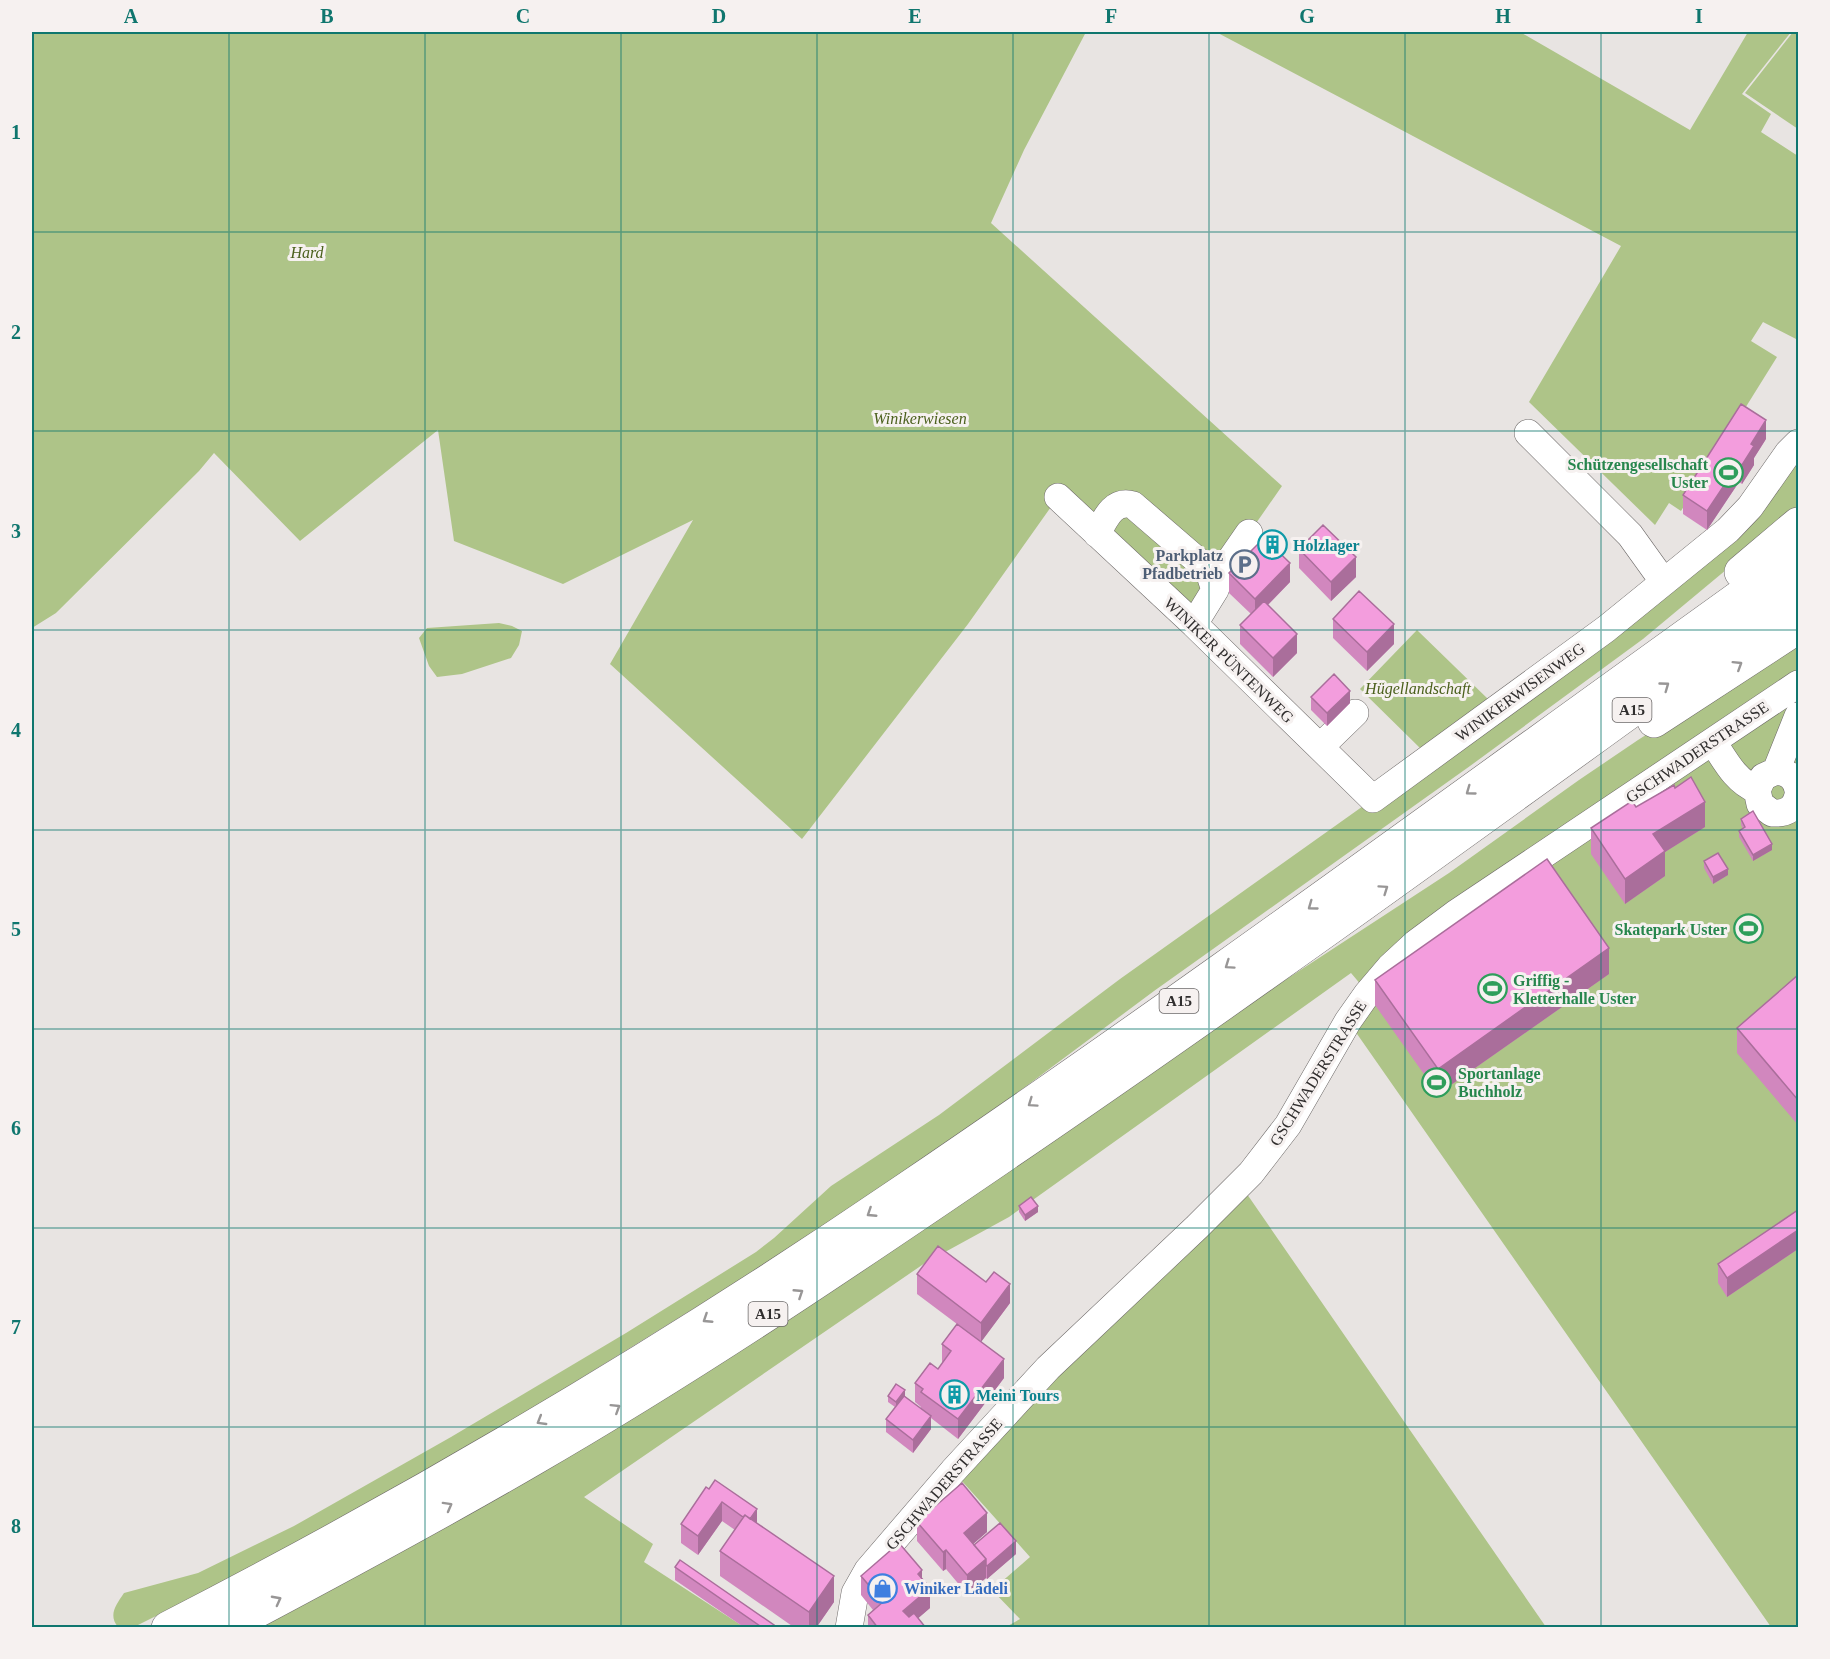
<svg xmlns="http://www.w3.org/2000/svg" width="1830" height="1659" viewBox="0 0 1830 1659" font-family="Georgia,serif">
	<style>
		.green { fill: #aec488 }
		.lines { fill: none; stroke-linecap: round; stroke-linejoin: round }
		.minor-casing { stroke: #6c6867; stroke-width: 28 }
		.highway-casing { stroke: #6c6867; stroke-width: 34 }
		.minor { stroke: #fff; stroke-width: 27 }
		.highway { stroke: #fff; stroke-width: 33 }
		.wall { fill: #d187be }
		.shaded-wall { fill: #aa6e9b }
		.building { fill: #f39ddd; stroke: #aa6e9b; stroke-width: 1.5 }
		.oneway { stroke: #989696 }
		.grid { fill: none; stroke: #0f766e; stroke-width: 1.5; stroke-opacity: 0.55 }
		.labels { text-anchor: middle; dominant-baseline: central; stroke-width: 6; stroke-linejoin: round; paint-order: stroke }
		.shield { fill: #f6f1f0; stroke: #6b6868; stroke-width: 1.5 }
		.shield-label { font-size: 15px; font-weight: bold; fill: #302e2e }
		.park-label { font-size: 16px; font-style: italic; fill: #4b601c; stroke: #f6f1f0 }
		.leisure-label { font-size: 16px; font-weight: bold; fill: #27864d; stroke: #f6f1f0; text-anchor: end }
		.culture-label { font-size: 16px; font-weight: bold; fill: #0d838f; stroke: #f6f1f0; text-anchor: start }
		.service-label { font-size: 16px; font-weight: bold; fill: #4e5e75; stroke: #f6f1f0; text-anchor: end }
		.street-label { font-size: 16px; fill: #302e2e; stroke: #f6f1f0 }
		.shop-label { font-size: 16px; font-weight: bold; fill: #366cbe; stroke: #f6f1f0; text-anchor: start }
		.neatline { fill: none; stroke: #0f766e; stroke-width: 2 }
		.grid-label { font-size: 20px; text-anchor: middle; font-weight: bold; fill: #0f766e }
	</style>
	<rect width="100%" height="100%" fill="#e8e4e2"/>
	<path class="green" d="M 32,32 L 1086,32 L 1024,150 L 991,223 L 1282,486 L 1222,572 L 1194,624 L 1058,497 L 968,624 L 802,839 L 610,664 L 693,520 L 563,584 L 454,541 L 438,430 L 300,541 L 214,453 L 199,471 L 56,613 L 32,628 Z
		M 1216,32 L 1520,32 L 1690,130 L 1748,32 L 1791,32 L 1742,94 L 1771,114 L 1761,132 L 1798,156 L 1798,340 L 1763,322 L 1751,341 L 1777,357 L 1681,511 L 1669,503 L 1655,525 L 1529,402 L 1621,246 Z
		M 1793,32 L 1798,32 L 1798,129 L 1745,93 Z
		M 1798,443 L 1798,510 L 1643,639 L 1470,766 L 1154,991 L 954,1140 L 774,1259 L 502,1427 L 340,1519 L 218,1585 L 134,1627 L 118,1627 C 108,1615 116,1605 124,1593 L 198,1573 L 294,1526 L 451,1437 L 626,1333 L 756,1252 L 774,1238 L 831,1186 L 939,1115 L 1120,979 L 1373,799 L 1663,581 Z
		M 499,623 L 512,626 L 522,631 L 519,645 L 511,658 L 462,674 L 437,677 L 429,666 L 419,638 L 427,628 Z
		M 1417,630 L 1489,700 L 1421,749 L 1360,689 Z
		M 1798,638 L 1798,674 L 1362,986 L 1351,973 L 1009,1217 L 925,1263 L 584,1497 L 653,1544 L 644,1562 L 744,1627 L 260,1628 L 1273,988 L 1449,873 L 1579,780 L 1638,740 Z
		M 1798,694 L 1798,1627 L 1771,1627 L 1348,1021 L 1395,974 Z
		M 1240,1184 L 1546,1627 L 1006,1627 L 1020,1619 L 992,1590 L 1030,1557 L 953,1471 Z"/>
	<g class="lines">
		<defs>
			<path id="minor" d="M 1528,433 L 1630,535 L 1663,581
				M 1058,497 L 1194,624 L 1373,799 L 1606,629 L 1728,530 L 1750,507 L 1788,453 L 1798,443
				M 1097,534 C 1105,519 1113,499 1133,505 L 1205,567 L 1210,575 L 1215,590
				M 1194,624 L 1215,590 L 1222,572 L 1249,533
				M 1713,742 C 1725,760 1735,781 1757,790
				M 1320,747 L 1355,713
				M 1776,771 L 1798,716
				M 1798,790 C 1796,778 1788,772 1776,771 L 1763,777 L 1757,790 L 1760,804 L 1772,813 C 1786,814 1795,809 1798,795
				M 849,1628 L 855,1593 L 868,1570 L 953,1471 L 1048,1368 L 1197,1227 L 1251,1173 L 1288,1125 L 1348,1021 L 1367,994 L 1390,967 L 1416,943 L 1455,914 L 1798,684"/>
			<path id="highway" d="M 1741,572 L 1798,524
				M 1654,721 L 1798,627
				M 168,1628 C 421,1498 667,1352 902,1192 C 1206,986 1500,768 1798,555
				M 225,1628 C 329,1573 432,1518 533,1459 C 694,1366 849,1261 1003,1156 C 1272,973 1535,780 1798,590"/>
		</defs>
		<use href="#minor" class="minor-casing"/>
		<use href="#highway" class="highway-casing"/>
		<use href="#minor" class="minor"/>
		<use href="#highway" class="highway"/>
	</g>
	<path class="wall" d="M 1766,439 L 1754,458 L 1754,465 L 1742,484 L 1739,482 L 1707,530 L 1683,514 L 1683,495 Z
		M 1266,536 L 1277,548 L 1276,549 L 1290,582 L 1268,605 L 1297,653 L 1273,677 L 1240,644 L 1240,625 L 1251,614 L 1229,593 L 1229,573 L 1266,540 Z
		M 1299,549 L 1356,577 L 1331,601 L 1299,568 Z
		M 1333,619 L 1394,644 L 1367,671 L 1333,638 Z
		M 1311,697 L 1350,703 L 1327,726 L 1311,710 Z
		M 1636,807 L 1705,827 L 1665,852 L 1665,876 L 1625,904 L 1591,854 L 1591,828 Z
		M 1741,819 L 1772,850 L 1753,861 L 1739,837 L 1739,831 L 1743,829 L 1741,825 Z
		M 1704,861 L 1728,875 L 1713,884 L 1704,868 Z
		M 1609,974 L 1438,1094 L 1375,1005 L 1375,980 Z
		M 1798,975 L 1798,1125 L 1737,1053 L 1737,1028 Z
		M 1019,1206 L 1038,1212 L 1025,1221 L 1019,1212 Z
		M 1798,1210 L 1798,1249 L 1727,1297 L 1718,1283 L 1718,1264 Z
		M 917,1274 L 1010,1303 L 981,1342 L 1004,1378 L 958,1439 L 931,1418 L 931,1429 L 913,1453 L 886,1432 L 886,1419 L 895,1407 L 888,1402 L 888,1396 L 905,1396 L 921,1409 L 921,1407 L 915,1402 L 915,1383 L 938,1369 L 942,1363 L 942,1344 L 957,1324 L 917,1294 Z
		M 706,1487 L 757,1524 L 834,1602 L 816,1628 L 795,1628 L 720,1576 L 720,1551 L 735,1530 L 722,1521 L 698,1555 L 681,1543 L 681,1524 Z
		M 917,1522 L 987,1532 L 973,1544 L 1016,1554 L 987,1579 L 986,1578 L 967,1594 L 946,1569 L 943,1571 L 917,1541 Z
		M 675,1567 L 774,1628 L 745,1628 L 675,1580 Z
		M 861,1576 L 922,1580 L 930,1608 L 918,1618 L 926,1628 L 868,1628 L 868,1615 L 873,1610 L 861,1595 Z"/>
	<path class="shaded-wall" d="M 1766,420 L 1766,439 L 1754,458 L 1754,465 L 1742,484 L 1742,465 L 1751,444 Z
		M 1739,463 L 1739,482 L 1707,530 L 1707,511 Z
		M 1277,541 L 1277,548 L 1274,551 L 1274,545 Z
		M 1356,557 L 1356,577 L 1331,601 L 1331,582 Z
		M 1290,563 L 1290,582 L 1255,618 L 1255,599 Z
		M 1394,624 L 1394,644 L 1367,671 L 1367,652 Z
		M 1297,634 L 1297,653 L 1273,677 L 1273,658 Z
		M 1350,691 L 1350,703 L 1327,726 L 1327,713 Z
		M 1705,802 L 1705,827 L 1665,852 L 1665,876 L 1625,904 L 1625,879 L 1653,834 Z
		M 1772,844 L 1772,850 L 1753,861 L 1753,855 Z
		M 1728,869 L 1728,875 L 1713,884 L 1713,877 Z
		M 1609,948 L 1609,974 L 1438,1094 L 1438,1069 Z
		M 1038,1206 L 1038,1212 L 1025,1221 L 1025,1215 Z
		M 1798,1230 L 1798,1249 L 1727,1297 L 1727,1278 Z
		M 1010,1284 L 1010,1303 L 981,1342 L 981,1323 Z
		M 1004,1359 L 1004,1378 L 958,1439 L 958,1419 Z
		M 905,1390 L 905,1396 L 896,1408 L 896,1402 Z
		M 931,1416 L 931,1429 L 913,1453 L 913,1440 Z
		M 722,1502 L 722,1521 L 698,1555 L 698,1536 Z
		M 757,1509 L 757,1528 L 749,1521 Z
		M 987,1513 L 987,1532 L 964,1552 L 964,1533 Z
		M 1016,1541 L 1016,1554 L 987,1579 L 987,1566 Z
		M 946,1550 L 946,1569 L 943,1571 L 943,1552 Z
		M 986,1559 L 986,1578 L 967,1594 L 967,1575 Z
		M 922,1570 L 922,1589 L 918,1574 Z
		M 834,1576 L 834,1602 L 816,1628 L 809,1628 L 809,1612 Z
		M 930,1588 L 930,1608 L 907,1628 L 903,1611 Z"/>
	<path class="building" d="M 1741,404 L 1766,420 L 1751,444 L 1754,446 L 1742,465 L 1739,463 L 1707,511 L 1683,495 Z
		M 1323,525 L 1356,557 L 1331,582 L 1299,549 Z
		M 1270,533 L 1277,541 L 1274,545 L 1266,536 Z
		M 1264,538 L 1290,563 L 1255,599 L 1229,573 Z
		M 1359,591 L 1394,624 L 1367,652 L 1333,619 Z
		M 1264,601 L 1297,634 L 1273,658 L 1240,625 Z
		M 1334,674 L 1350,691 L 1327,713 L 1311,697 Z
		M 1691,777 L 1705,802 L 1653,834 L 1665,851 L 1625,879 L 1591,828 L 1632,801 L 1636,807 L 1674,785 L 1675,788 Z
		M 1753,811 L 1772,844 L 1753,855 L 1739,831 L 1745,827 L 1741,819 Z
		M 1718,853 L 1728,869 L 1713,877 L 1704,861 Z
		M 1547,859 L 1609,948 L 1438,1069 L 1375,980 Z
		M 1798,975 L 1798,1100 L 1737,1028 Z
		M 1031,1197 L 1038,1206 L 1025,1215 L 1019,1206 Z
		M 1798,1210 L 1798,1230 L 1727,1278 L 1718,1264 Z
		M 938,1246 L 986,1282 L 994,1272 L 1010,1284 L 981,1323 L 917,1274 Z
		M 957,1324 L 1004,1359 L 958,1419 L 921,1392 L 923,1389 L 915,1383 L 930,1363 L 938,1369 L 951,1351 L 942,1344 Z
		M 896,1384 L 905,1390 L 896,1402 L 888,1396 Z
		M 904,1396 L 931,1416 L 913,1440 L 886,1419 Z
		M 715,1480 L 757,1509 L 750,1519 L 745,1515 L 743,1517 L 722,1502 L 698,1536 L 681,1524 L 706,1487 L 709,1489 Z
		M 962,1483 L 987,1513 L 964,1533 L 986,1559 L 967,1575 L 946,1550 L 943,1552 L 917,1522 Z
		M 745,1515 L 834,1576 L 809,1612 L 720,1551 Z
		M 1000,1523 L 1016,1541 L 987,1566 L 986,1565 L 986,1559 L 974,1545 Z
		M 899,1543 L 922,1570 L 918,1574 L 930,1588 L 903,1611 L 909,1617 L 914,1613 L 926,1628 L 878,1628 L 868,1615 L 883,1602 L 861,1576 Z
		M 680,1560 L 774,1625 L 772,1628 L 763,1628 L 675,1567 Z"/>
	<defs><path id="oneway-chevron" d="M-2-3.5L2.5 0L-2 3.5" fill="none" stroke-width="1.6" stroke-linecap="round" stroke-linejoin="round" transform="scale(1.5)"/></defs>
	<g class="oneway">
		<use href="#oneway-chevron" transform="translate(1738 665) rotate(-32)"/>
		<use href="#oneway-chevron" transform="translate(1665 686) rotate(-36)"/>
		<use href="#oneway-chevron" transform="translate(1470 791) rotate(144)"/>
		<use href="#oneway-chevron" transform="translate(1384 889) rotate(-35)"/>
		<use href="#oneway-chevron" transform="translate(1312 906) rotate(144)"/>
		<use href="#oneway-chevron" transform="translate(1229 965) rotate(145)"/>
		<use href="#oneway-chevron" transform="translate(1032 1103) rotate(145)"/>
		<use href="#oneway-chevron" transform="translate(871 1213) rotate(147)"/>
		<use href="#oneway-chevron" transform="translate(799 1293) rotate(-33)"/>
		<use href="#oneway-chevron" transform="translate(707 1319) rotate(147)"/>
		<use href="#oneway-chevron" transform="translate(616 1408) rotate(-32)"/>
		<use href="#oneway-chevron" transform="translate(541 1421) rotate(149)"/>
		<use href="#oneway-chevron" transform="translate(448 1506) rotate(-29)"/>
		<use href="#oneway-chevron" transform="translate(277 1600) rotate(-28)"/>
	</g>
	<path class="grid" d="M 229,32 L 229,1628M 425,32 L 425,1628M 621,32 L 621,1628M 817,32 L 817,1628M 1013,32 L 1013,1628M 1209,32 L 1209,1628M 1405,32 L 1405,1628M 1601,32 L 1601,1628M 32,232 L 1798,232M 32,431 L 1798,431M 32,630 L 1798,630M 32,830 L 1798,830M 32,1029 L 1798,1029M 32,1228 L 1798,1228M 32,1427 L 1798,1427"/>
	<defs>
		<symbol id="stadium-ring" viewBox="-11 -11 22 22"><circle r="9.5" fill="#f6f1f0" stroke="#2e9e5b" stroke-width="1.5"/><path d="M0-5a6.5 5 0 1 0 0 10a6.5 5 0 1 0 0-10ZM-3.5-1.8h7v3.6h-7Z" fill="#2e9e5b"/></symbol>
		<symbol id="building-ring" viewBox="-11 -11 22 22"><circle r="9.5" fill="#f6f1f0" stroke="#0f9aa8" stroke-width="1.5"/><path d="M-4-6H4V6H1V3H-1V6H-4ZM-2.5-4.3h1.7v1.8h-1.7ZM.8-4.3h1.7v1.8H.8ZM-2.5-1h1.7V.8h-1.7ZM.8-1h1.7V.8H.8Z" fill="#0f9aa8"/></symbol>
		<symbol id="parking-ring" viewBox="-11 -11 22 22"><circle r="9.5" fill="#f6f1f0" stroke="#5c6f8a" stroke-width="1.5"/><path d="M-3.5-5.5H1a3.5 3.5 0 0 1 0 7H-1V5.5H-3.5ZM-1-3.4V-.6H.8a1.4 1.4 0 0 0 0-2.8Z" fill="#5c6f8a"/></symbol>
		<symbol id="shop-ring" viewBox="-11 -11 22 22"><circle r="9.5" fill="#f6f1f0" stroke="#3f7fe0" stroke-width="1.5"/><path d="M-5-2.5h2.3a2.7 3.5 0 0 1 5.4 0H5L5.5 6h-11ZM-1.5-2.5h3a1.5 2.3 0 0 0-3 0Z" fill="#3f7fe0"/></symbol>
	</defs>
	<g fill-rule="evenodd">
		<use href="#stadium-ring" x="1712" y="456" width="33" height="33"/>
		<use href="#building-ring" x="1256" y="528" width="33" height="33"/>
		<use href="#parking-ring" x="1228" y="548" width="33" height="33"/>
		<use href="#stadium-ring" x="1732" y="912" width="33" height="33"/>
		<use href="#stadium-ring" x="1476" y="972" width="33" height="33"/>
		<use href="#stadium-ring" x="1420" y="1066" width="33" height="33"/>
		<use href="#building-ring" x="938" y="1378" width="33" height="33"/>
		<use href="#shop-ring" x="866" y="1572" width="33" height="33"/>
	</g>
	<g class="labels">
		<g class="shield">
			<rect x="1612.5" y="698" width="39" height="24" rx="4.5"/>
			<rect x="1159.5" y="989" width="39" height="24" rx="4.5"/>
			<rect x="748.5" y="1302" width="39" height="24" rx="4.5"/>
		</g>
		<g class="shield-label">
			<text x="1632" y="710">A15</text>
			<text x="1179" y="1001">A15</text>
			<text x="768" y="1314">A15</text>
		</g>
		<g class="park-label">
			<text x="307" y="252">Hard</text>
			<text x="920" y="418">Winikerwiesen</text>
			<text x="1418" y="688">Hügellandschaft</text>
		</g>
		<g class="leisure-label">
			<text x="1708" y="464">Schützengesellschaft<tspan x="1708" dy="18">Uster</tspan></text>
			<text x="1727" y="929">Skatepark Uster</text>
			<text x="1513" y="980" text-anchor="start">Griffig -<tspan x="1513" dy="18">Kletterhalle Uster</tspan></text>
			<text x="1458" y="1073" text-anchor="start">Sportanlage<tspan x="1458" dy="18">Buchholz</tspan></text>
		</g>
		<g class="culture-label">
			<text x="1293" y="545">Holzlager</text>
			<text x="976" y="1395">Meini Tours</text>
		</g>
		<g class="service-label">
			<text x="1223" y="555">Parkplatz<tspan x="1223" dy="18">Pfadbetrieb</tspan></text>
		</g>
		<g class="street-label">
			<text transform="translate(1229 660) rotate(44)">WINIKER PÜNTENWEG</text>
			<text transform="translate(1520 692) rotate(-36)">WINIKERWISENWEG</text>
			<text transform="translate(1697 752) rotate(-34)">GSCHWADERSTRASSE</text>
			<text transform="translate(1318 1073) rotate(-58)">GSCHWADERSTRASSE</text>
			<text transform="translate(944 1484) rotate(-49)">GSCHWADERSTRASSE</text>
		</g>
		<g class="shop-label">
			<text x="904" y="1588">Winiker Lädeli</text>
		</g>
	</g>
	<rect width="1830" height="1659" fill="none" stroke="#f6f1f0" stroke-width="66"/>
	<rect x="33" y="33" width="1764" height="1593" class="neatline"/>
	<g class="grid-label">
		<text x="131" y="23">A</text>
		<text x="327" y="23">B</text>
		<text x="523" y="23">C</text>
		<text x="719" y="23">D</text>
		<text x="915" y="23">E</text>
		<text x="1111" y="23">F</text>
		<text x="1307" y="23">G</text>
		<text x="1503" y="23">H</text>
		<text x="1699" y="23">I</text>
		<text x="16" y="139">1</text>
		<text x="16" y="339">2</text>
		<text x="16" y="538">3</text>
		<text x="16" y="737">4</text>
		<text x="16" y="936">5</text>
		<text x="16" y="1135">6</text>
		<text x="16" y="1334">7</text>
		<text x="16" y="1533">8</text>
	</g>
</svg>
